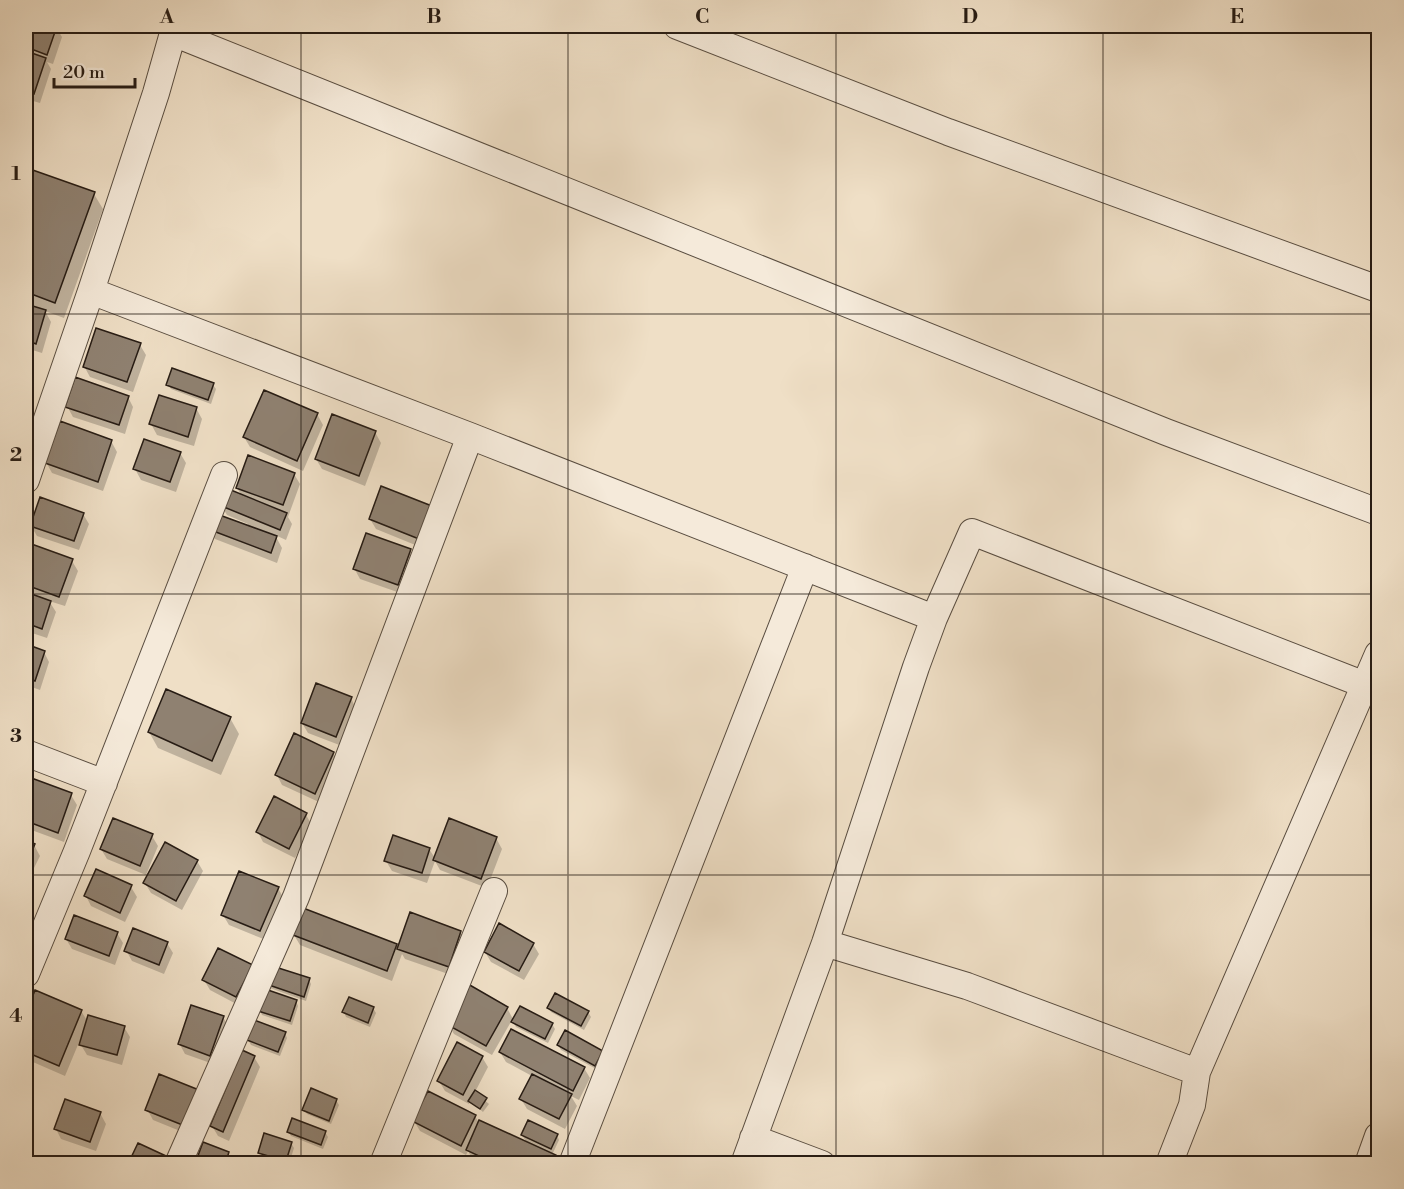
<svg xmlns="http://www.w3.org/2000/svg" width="1404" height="1189" viewBox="0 0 1404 1189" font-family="'Libre Bodoni',serif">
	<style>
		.shadow { fill: #0003 }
		.building { fill: #8f8171; stroke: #271c14; stroke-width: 1.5 }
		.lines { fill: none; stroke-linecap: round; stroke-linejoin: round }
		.minor-casing { stroke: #594d40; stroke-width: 28 }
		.minor { stroke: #f5eada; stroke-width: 26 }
		.grid { fill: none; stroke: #271c14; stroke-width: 1.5; stroke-opacity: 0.55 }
		.neatline { fill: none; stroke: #271c14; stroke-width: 2 }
		.grid-label { font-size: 20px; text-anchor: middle; font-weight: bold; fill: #271c14 }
	</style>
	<rect width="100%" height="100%" fill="#efdfc6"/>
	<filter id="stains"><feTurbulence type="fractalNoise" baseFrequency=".00333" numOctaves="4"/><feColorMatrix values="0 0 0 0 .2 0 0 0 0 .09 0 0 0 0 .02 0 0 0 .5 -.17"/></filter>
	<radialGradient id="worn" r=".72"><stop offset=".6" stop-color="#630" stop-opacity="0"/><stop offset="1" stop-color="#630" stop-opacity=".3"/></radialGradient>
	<path class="shadow" d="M 26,26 L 65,26 L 64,30 L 56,27 L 62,37 L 53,64 L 47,62 L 51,69 L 40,103 L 26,99 Z
		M 28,170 L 94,194 L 103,209 L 64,318 L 45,311 L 51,322 L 42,353 L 26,348 L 26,176 Z
		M 140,345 L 146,355 L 133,392 L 90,377 L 84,366 Z
		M 168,384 L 213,385 L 216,389 L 211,404 L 171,389 Z
		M 128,397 L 133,407 L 125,434 L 73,417 L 67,406 Z
		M 196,408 L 202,419 L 194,446 L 157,435 L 151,424 Z
		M 317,414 L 323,425 L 303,471 L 250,447 L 244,437 Z
		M 375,432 L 381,443 L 365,486 L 322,469 L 316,459 Z
		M 111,441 L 117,452 L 103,491 L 52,473 L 46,462 Z
		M 180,453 L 186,463 L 176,492 L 141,480 L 135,469 Z
		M 294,474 L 300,484 L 288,517 L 292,524 L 286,540 L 275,535 L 282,548 L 277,563 L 215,539 L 209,529 L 247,527 L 248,524 L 227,515 L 221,505 L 242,496 L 237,488 Z
		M 436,510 L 430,551 L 376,529 L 370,519 Z
		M 83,514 L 89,524 L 79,550 L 37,536 L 31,526 Z
		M 26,544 L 72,561 L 78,571 L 65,606 L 49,601 L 56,612 L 47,638 L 26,631 Z
		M 410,551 L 416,561 L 403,594 L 360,579 L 354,568 Z
		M 26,646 L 44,652 L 49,662 L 40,690 L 26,685 Z
		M 351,698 L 356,709 L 342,746 L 308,733 L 302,723 Z
		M 230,718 L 239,734 L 221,775 L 158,748 L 149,732 Z
		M 333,753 L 339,763 L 321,803 L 282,785 L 277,775 Z
		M 26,778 L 71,795 L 77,805 L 64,842 L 26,828 Z
		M 306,815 L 312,825 L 295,858 L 263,842 L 258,832 Z
		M 152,836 L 158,846 L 146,875 L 107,859 L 101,849 Z
		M 496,838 L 502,849 L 487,888 L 440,870 L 435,861 L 427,883 L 392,871 L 386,861 L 429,849 L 435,858 Z
		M 26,842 L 34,845 L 40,856 L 28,880 L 26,879 Z
		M 197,861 L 203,871 L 182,910 L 151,893 L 145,883 Z
		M 131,887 L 137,897 L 125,922 L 91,906 L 86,896 Z
		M 278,888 L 284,899 L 266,940 L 229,925 L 223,915 Z
		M 26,899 L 33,910 L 26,930 Z
		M 411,914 L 460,932 L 466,942 L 454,976 L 405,959 L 402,954 L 392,981 L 300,945 L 294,935 L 396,946 L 398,950 Z
		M 117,933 L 123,943 L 115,965 L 72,949 L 66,939 Z
		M 167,943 L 173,953 L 164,974 L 132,961 L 126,950 Z
		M 533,944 L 539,954 L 524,980 L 491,962 L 485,952 Z
		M 252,966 L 242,1007 L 210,990 L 204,980 Z
		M 309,980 L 311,984 L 306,1001 L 267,987 L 265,983 Z
		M 36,992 L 81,1011 L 88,1022 L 124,1027 L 130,1037 L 122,1065 L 87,1055 L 81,1045 L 82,1035 L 65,1076 L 26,1059 L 26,1018 Z
		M 556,995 L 588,1012 L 591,1017 L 584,1030 L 551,1012 L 549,1008 Z
		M 296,1001 L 298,1006 L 292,1025 L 262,1015 L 260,1011 Z
		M 373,1008 L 376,1013 L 370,1027 L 346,1017 L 344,1012 Z
		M 507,1008 L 514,1021 L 552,1024 L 555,1029 L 548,1043 L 516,1027 L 512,1020 L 492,1055 L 454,1034 L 448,1024 Z
		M 223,1017 L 229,1028 L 216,1065 L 185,1054 L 179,1043 Z
		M 285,1033 L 287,1038 L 280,1056 L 251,1045 L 248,1040 Z
		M 558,1045 L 602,1052 L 598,1070 L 561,1050 Z
		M 500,1052 L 584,1068 L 590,1078 L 579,1100 L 571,1096 L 577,1106 L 565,1129 L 527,1109 L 521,1099 L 532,1076 L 506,1062 Z
		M 254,1057 L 260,1067 L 229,1141 L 218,1136 L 212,1126 Z
		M 482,1057 L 488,1067 L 475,1092 L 489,1104 L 483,1112 L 470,1101 L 469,1104 L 445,1091 L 439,1081 Z
		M 160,1076 L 190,1135 L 153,1120 L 147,1109 Z
		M 336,1100 L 339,1105 L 331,1124 L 307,1114 L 304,1109 Z
		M 100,1113 L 106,1124 L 96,1151 L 61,1139 L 56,1129 Z
		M 475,1116 L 479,1123 L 527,1143 L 522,1135 L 557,1135 L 559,1140 L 552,1155 L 559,1164 L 481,1164 L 473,1160 L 468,1151 L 466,1155 L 420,1131 L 414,1121 Z
		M 288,1131 L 325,1132 L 328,1137 L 323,1149 L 291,1136 Z
		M 291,1143 L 294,1148 L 289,1164 L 263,1157 L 260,1152 Z
		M 228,1153 L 234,1164 L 196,1164 Z"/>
	<path class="building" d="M 26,26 L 57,26 L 47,55 L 26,47 Z
		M 26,51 L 46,58 L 34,94 L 26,91 Z
		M 27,168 L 95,192 L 55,303 L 26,292 Z
		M 26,304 L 46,310 L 36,344 L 26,340 Z
		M 96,328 L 141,343 L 127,382 L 83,367 Z
		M 172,368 L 214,383 L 208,400 L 166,385 Z
		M 75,377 L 129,396 L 119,425 L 65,407 Z
		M 264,390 L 318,413 L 297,461 L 243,437 Z
		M 159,395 L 197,407 L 188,437 L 149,424 Z
		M 332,414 L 376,431 L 359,476 L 315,459 Z
		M 60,421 L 112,440 L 98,482 L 45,463 Z
		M 144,439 L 181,452 L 170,482 L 133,469 Z
		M 248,455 L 295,473 L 283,505 L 236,488 Z
		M 381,486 L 437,508 L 424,541 L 369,519 Z
		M 226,488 L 287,513 L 280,530 L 219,505 Z
		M 40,497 L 84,513 L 74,541 L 30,526 Z
		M 214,513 L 277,536 L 271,553 L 208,529 Z
		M 366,533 L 411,549 L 398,585 L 353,569 Z
		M 26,542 L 73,559 L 59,597 L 26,585 Z
		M 26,592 L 51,601 L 42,629 L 26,623 Z
		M 26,644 L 45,651 L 35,681 L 26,678 Z
		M 316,683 L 352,697 L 336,737 L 301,723 Z
		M 166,689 L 231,717 L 212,761 L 148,732 Z
		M 294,733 L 334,752 L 315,794 L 275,775 Z
		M 26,776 L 72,793 L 58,833 L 26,821 Z
		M 274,796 L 307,813 L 289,849 L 256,832 Z
		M 113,818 L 153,834 L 140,866 L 100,849 Z
		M 449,818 L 497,837 L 481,879 L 433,860 Z
		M 393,835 L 430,848 L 422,873 L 384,861 Z
		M 26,840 L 35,844 L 26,865 Z
		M 165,842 L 198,860 L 176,901 L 143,883 Z
		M 96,869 L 132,885 L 120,913 L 84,896 Z
		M 239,871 L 279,887 L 260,931 L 221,915 Z
		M 303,908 L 397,944 L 387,971 L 293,935 Z
		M 410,912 L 461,931 L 449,967 L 397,949 Z
		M 74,915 L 118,932 L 109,956 L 65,939 Z
		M 499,923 L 534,943 L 519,971 L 484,952 Z
		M 133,928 L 168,942 L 159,965 L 124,951 Z
		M 218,948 L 253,965 L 236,997 L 202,980 Z
		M 269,965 L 310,978 L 304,997 L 263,983 Z
		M 468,984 L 508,1007 L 486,1046 L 446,1024 Z
		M 265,989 L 297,1000 L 290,1021 L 258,1011 Z
		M 35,990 L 82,1010 L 59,1066 L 26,1052 L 26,1014 Z
		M 555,993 L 589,1011 L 581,1026 L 547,1008 Z
		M 349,997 L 374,1007 L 368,1023 L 342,1012 Z
		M 191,1005 L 224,1016 L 210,1056 L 178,1044 Z
		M 520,1006 L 553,1023 L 545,1039 L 511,1022 Z
		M 88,1015 L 125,1026 L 117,1055 L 79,1045 Z
		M 254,1020 L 286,1032 L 278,1052 L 247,1040 Z
		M 511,1029 L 585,1067 L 573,1091 L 499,1052 Z
		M 565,1030 L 603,1051 L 595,1066 L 557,1045 Z
		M 457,1042 L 483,1056 L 463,1095 L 437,1081 Z
		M 242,1050 L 255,1056 L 223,1132 L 210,1126 Z
		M 159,1074 L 199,1090 L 185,1126 L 145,1110 Z
		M 532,1074 L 572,1094 L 559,1119 L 519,1099 Z
		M 311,1088 L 337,1099 L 329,1121 L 302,1110 Z
		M 475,1090 L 487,1098 L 480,1109 L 468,1101 Z
		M 428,1091 L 476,1115 L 461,1146 L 412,1121 Z
		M 65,1099 L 101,1112 L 90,1142 L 54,1129 Z
		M 292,1118 L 326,1131 L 321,1145 L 287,1132 Z
		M 479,1120 L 556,1155 L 552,1164 L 496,1164 L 466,1150 Z
		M 528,1120 L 558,1134 L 551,1149 L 521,1135 Z
		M 264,1133 L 292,1142 L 286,1161 L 258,1153 Z
		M 203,1142 L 229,1152 L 225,1164 L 195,1164 Z
		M 138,1143 L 166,1156 L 163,1164 L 128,1164 Z
		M 38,1157 L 56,1164 L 36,1164 Z"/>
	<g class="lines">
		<defs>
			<path id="minor" d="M 677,26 L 948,132 L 1378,289
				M 173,33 L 1166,432 L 1378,512
				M 91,291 L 470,436 L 934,618
				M 26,480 L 91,291 L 156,93 L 175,26
				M 26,753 L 104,783
				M 825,943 L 967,986 L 1197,1072
				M 26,974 L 77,851 L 224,475
				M 753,1138 L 822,1164
				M 178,1164 L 296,897 L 470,436
				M 383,1164 L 494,891
				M 572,1164 L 805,567
				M 744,1164 L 825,943 L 916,667 L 934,618 L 972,532 L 1378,690
				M 1169,1164 L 1192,1105 L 1197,1072 L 1378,654
				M 1368,1164 L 1378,1136"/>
		</defs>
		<use href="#minor" class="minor-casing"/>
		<use href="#minor" class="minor"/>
	</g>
	<path class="grid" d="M 301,26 L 301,1164M 568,26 L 568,1164M 836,26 L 836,1164M 1103,26 L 1103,1164M 26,314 L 1378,314M 26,594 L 1378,594M 26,875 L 1378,875"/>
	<rect width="1404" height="1189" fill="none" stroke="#efdfc6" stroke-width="66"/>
	<path d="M54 78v9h81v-9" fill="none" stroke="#271c14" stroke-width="3"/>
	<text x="63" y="78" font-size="18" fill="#271c14" stroke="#f5eada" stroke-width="4.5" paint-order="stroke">20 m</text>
	<rect x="33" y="33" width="1338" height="1123" class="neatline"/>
	<g class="grid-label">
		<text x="167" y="23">A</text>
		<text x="434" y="23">B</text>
		<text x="702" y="23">C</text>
		<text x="970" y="23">D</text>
		<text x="1237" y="23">E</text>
		<text x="16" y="180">1</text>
		<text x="16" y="461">2</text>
		<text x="16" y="742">3</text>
		<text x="16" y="1022">4</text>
	</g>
	<rect width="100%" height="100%" filter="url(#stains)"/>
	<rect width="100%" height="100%" fill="url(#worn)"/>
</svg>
